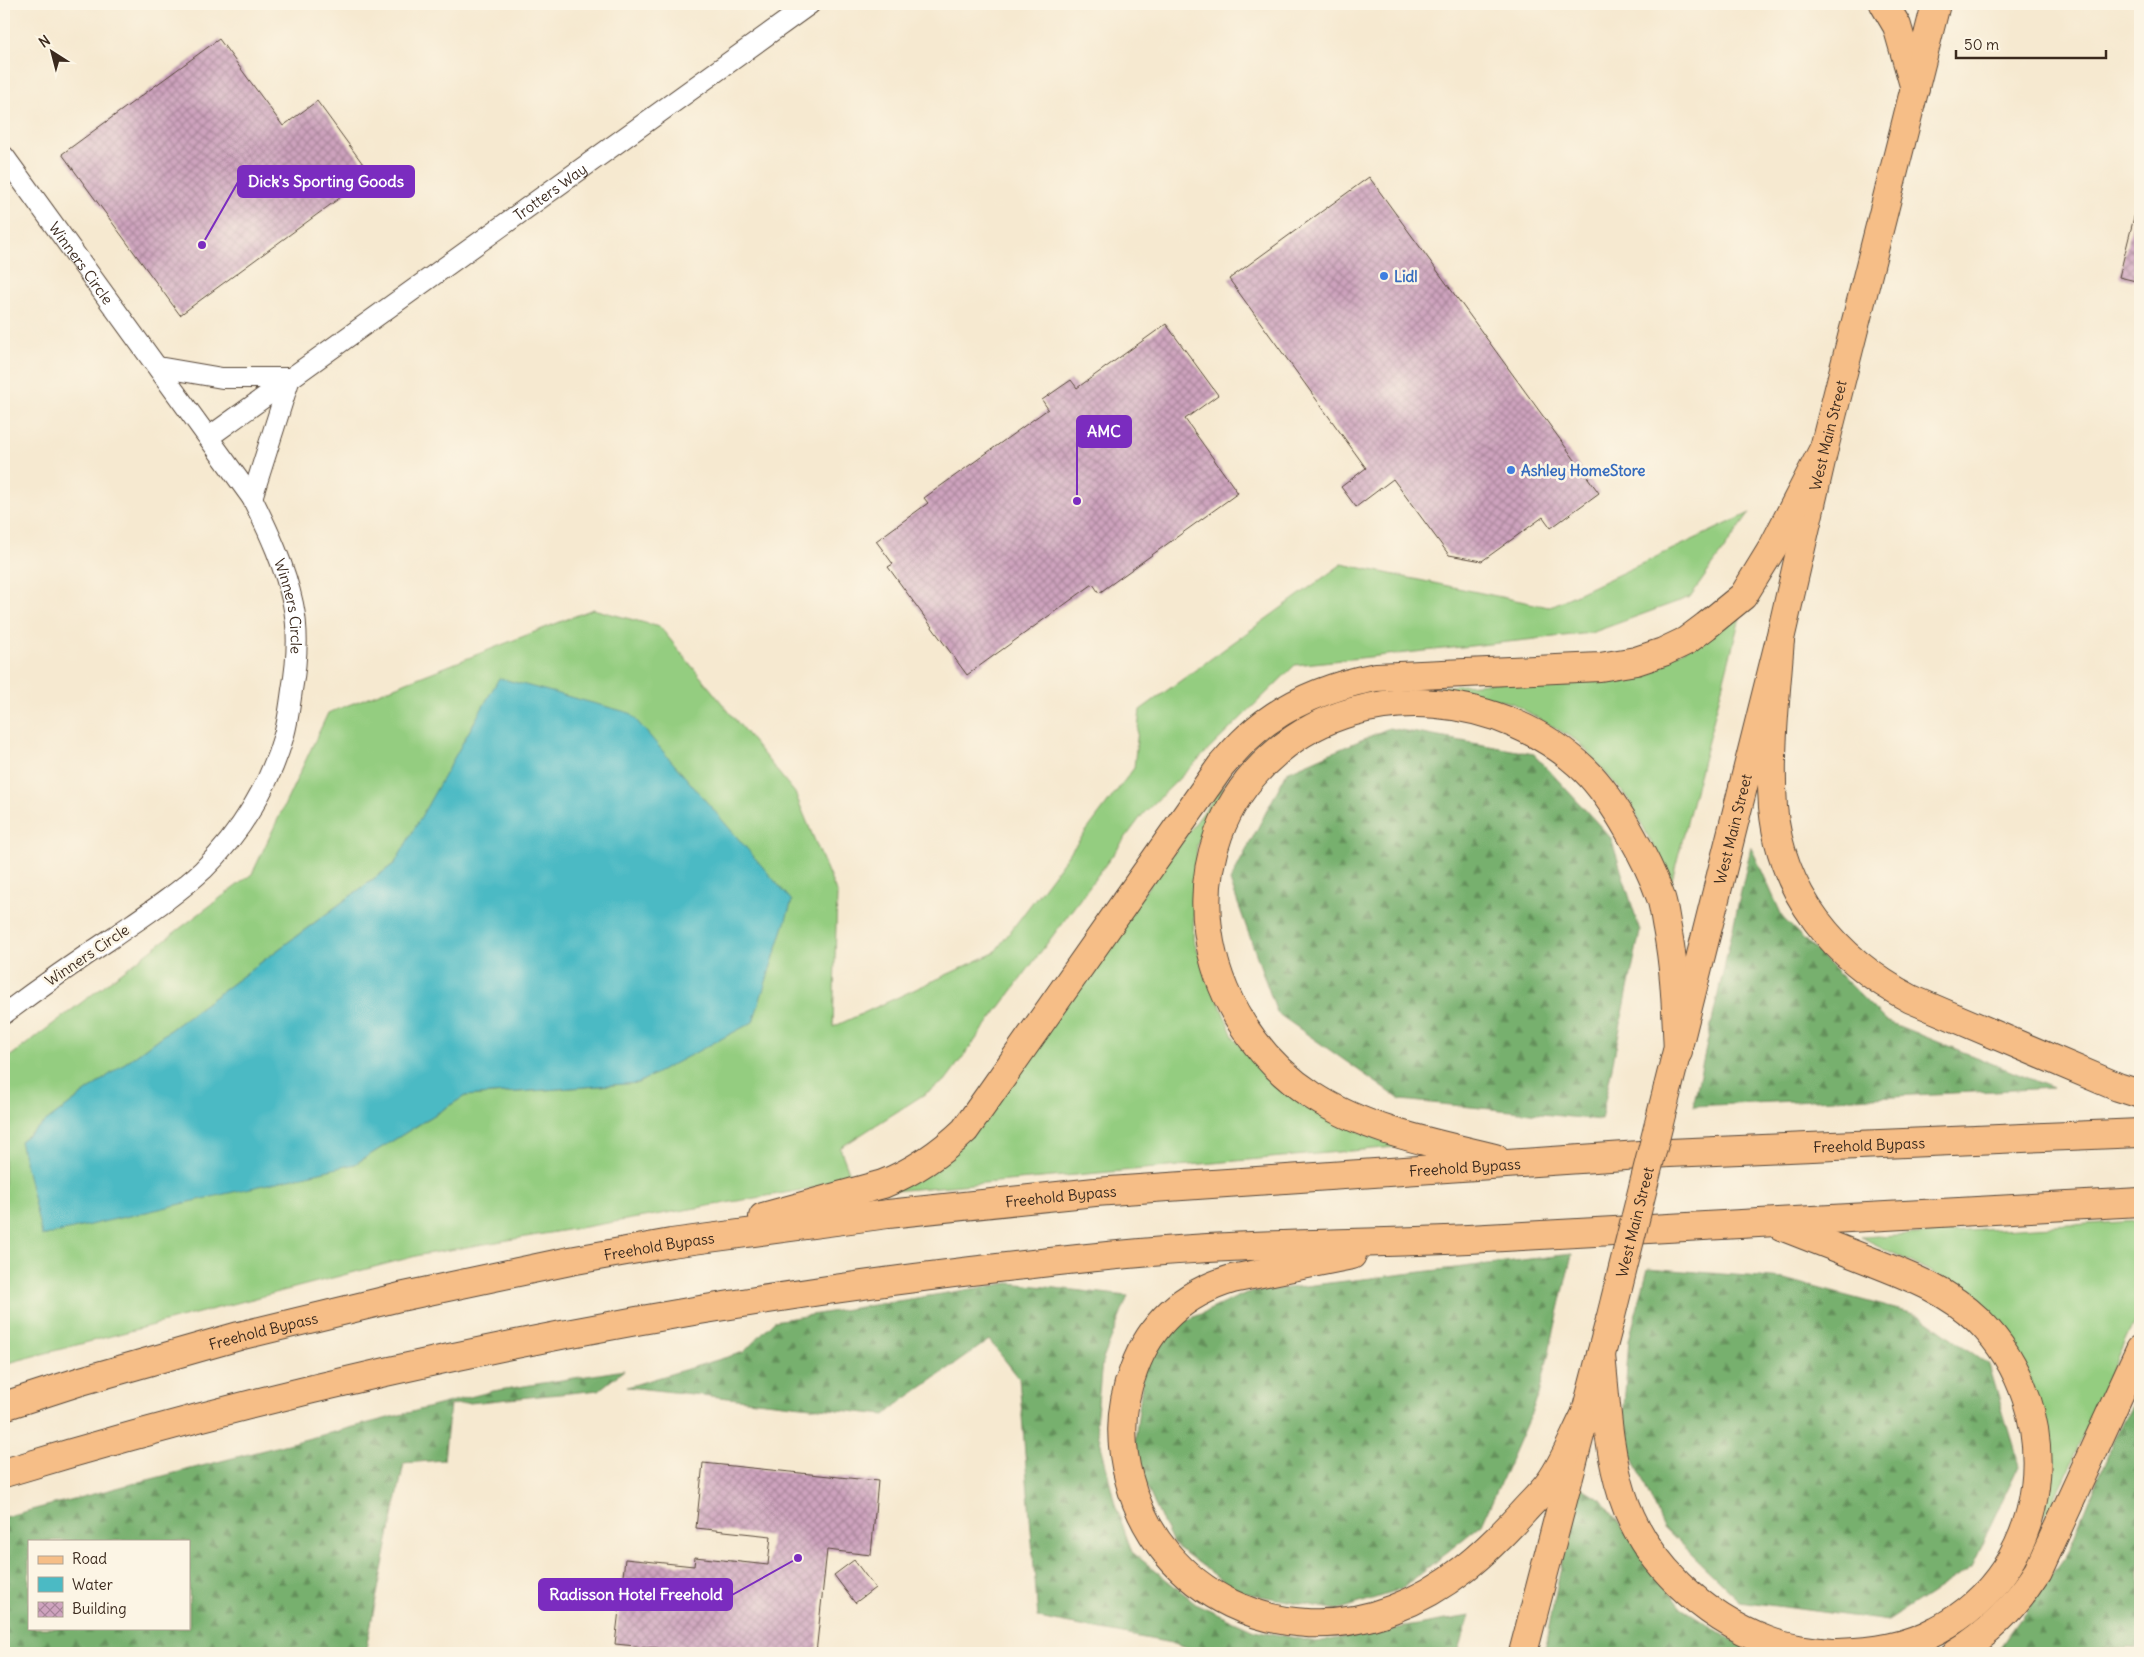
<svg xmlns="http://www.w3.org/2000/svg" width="2144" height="1657" viewBox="0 0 2144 1657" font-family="Delius,sans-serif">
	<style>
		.grass { fill: #94cd80; stroke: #687c4f; fill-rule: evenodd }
		.forest { fill: url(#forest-firs); stroke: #596d46; fill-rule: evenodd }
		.water { fill: #4bbac4; stroke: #437271 }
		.building { fill: url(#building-cross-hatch) }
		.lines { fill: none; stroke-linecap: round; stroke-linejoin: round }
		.street-casing { stroke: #574739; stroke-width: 22 }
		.primary-casing { stroke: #574739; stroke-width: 30 }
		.highway-casing { stroke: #574739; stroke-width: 30 }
		.street { stroke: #fff; stroke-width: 20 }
		.primary { stroke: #f6be87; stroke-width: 28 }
		.highway { stroke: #f6be87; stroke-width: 28 }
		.primary-bridge-casing { stroke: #574739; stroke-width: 30; stroke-linecap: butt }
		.primary-bridge { stroke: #f6be87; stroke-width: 28 }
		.shop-dot { fill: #3f7fe0; stroke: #fcf5e5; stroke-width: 2 }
		.labels { text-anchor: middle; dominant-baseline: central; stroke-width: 5; stroke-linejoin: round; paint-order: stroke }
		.street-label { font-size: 15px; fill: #3b2a1e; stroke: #fcf5e5 }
		.shop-label { font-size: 15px; font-weight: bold; fill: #366cbe; stroke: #fcf5e5; text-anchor: start }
		.leader { fill: none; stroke: #7b2cbf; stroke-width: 2 }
		.callout-dot { fill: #7b2cbf; stroke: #fcf5e5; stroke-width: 2 }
		.callout { fill: #7b2cbf; stroke: #7b2cbf; stroke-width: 2 }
		.callout-label { font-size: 16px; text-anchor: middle; font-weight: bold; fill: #fff }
	</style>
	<defs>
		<pattern id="forest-firs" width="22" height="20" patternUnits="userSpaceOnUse" patternTransform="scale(1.25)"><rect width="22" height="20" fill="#77b06e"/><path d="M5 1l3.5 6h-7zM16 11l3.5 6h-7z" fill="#638f5a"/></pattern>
		<pattern id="building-cross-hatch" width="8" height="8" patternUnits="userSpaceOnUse" patternTransform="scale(1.25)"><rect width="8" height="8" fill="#cea3be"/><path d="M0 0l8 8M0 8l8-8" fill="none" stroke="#a8859a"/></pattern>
	</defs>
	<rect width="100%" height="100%" fill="#fcf5e5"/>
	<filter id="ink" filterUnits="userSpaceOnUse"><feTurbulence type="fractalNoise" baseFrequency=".02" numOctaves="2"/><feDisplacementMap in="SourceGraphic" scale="10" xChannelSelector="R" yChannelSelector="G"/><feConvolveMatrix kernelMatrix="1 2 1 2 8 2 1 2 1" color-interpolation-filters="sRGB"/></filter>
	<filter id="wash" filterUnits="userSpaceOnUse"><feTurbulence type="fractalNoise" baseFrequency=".0096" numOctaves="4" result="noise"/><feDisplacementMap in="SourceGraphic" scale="20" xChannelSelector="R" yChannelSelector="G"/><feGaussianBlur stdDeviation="1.12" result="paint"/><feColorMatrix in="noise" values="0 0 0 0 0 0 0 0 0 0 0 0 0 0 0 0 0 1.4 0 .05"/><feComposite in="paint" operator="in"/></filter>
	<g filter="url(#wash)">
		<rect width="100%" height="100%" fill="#f6e9d0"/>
		<path class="grass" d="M 1750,513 L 1690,597 L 1591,633 L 1295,665 L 1143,814 L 945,1081 L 840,1148 L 852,1180 L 849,1182 L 420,1255 L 4,1364 L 4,1061 L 252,874 L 328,713 L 593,609 L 660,627 L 795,793 L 837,894 L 833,1027 L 994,953 L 1134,768 L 1140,710 L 1342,564 L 1549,607 ZM 395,863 L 638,1083 L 465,1096 L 355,1164 L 20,1141 Z
			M 1742,610 L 1667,899 L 1660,860 L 1630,801 L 1579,742 L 1512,703 L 1439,687 L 1537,679 L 1628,678 L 1698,643 Z
			M 1227,780 L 1197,845 L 1193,939 L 1234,1039 L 1304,1107 L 1396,1147 L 892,1191 L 953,1153 Z
			M 2140,1221 L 2140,1312 L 2127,1335 L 2051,1508 L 2041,1515 L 2048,1429 L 2012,1342 L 1965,1289 L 1861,1237 Z"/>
		<path class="forest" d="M 1389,728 L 1534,754 L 1611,838 L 1640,931 L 1601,1120 L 1401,1100 L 1277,1013 L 1230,881 L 1287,772 Z
			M 1751,847 L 1783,918 L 1886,1021 L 2053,1088 L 1693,1106 Z
			M 1572,1254 L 1539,1395 L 1482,1524 L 1400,1590 L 1338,1610 L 1238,1592 L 1173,1544 L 1133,1457 L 1144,1368 L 1168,1329 L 1246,1293 Z
			M 1648,1268 L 1784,1279 L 1921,1316 L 1989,1365 L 2019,1466 L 1971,1567 L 1888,1621 L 1740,1601 L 1664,1528 L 1622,1433 L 1629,1340 Z
			M 1009,1283 L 1128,1296 L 1102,1362 L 1096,1423 L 1115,1504 L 1132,1552 L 1197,1604 L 1254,1630 L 1316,1642 L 1470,1616 L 1458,1653 L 1202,1653 L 1171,1643 L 1038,1618 L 1019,1378 L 989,1340 L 898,1404 L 885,1415 L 627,1387 L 744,1352 L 774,1321 Z
			M 624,1370 L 599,1390 L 450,1405 L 444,1460 L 404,1463 L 365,1653 L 4,1653 L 4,1517 L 493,1391 ZM 29,1541 L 189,1541 L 189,1628 L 29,1628 Z
			M 2140,1390 L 2140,1649 L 2130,1647 L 2091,1650 L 2087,1653 L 1987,1653 L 2000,1647 L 2067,1555 L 2115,1438 Z
			M 1577,1485 L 1601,1499 L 1682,1608 L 1754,1653 L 1544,1653 Z"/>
		<path class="water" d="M 499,678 L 630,713 L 792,901 L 753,1022 L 638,1083 L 465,1096 L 355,1164 L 42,1236 L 20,1141 L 395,863 Z"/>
		<g id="blocks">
			<path class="building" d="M 219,39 L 283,126 L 317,101 L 371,175 L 180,315 L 62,154 Z
				M 1369,177 L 1599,493 L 1551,528 L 1543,517 L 1482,561 L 1449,555 L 1393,479 L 1356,507 L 1341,487 L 1366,468 L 1229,279 Z
				M 2136,209 L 2140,210 L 2140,282 L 2119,277 Z
				M 1166,324 L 1218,395 L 1185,419 L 1238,493 L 1099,593 L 1093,584 L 967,675 L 888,567 L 893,564 L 876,541 L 928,503 L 924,498 L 1048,409 L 1042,400 L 1071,380 L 1077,388 Z
				M 703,1463 L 878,1481 L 871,1555 L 827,1550 L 816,1653 L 708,1653 L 615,1644 L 625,1559 L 694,1566 L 695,1557 L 768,1565 L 771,1536 L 696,1528 Z
				M 854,1560 L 875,1588 L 855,1603 L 834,1575 Z"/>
		</g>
	</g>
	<g filter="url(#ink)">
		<use href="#blocks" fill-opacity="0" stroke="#574739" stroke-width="1"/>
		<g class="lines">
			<defs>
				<g id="street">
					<path id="s1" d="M 4,156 L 252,498 C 269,532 285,567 293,604 C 299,632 297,662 292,690 C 290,705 288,721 284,735 C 270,785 240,834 203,870 C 176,895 145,915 115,936 C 77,961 40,987 4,1014"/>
					<path d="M 158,367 L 222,378 L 290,378 L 252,498"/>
					<path id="s2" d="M 209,437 L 810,4"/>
				</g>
				<g id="primary">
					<path d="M 1884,4 L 1897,26 L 1915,89"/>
					<path id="s3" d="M 1668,1087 L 1780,639 L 1824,448 L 1936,4"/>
					<path d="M 1523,1653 L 1610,1320"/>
				</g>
				<g id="highway">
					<path d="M 1780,639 C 1776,694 1769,751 1773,807 C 1781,894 1835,959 1911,999 L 2118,1087 L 2140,1094"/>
					<path d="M 1495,1158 C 1434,1143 1367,1131 1313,1096 C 1195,1019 1163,847 1278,751 C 1366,677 1505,693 1585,770 C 1613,797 1648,861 1661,898 C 1664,907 1665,918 1667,928 C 1675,969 1676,1010 1678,1052"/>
					<path d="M 763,1217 L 883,1184 C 915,1171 940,1154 965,1130 L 1221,766 C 1229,757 1238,746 1247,738 C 1283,704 1329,686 1376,677 L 1600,667 L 1636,661 L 1663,652 L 1686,641 L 1706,626 L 1743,596 L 1773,547 L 1824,448"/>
					<path d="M 1781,1226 C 1812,1238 1842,1250 1873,1262 C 1911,1277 1948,1291 1978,1320 C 2069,1410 2053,1570 1937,1630 C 1906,1647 1873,1652 1838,1653"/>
					<path d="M 1352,1255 L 1232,1279 C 1185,1293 1151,1322 1134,1369 C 1120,1404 1119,1442 1129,1479 C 1159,1595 1283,1652 1393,1609 C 1447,1589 1486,1553 1524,1511 C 1532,1502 1542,1493 1550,1482 C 1563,1464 1574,1437 1584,1417"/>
					<path d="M 1601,1355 C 1606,1401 1608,1450 1622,1494 C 1643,1561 1703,1617 1768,1641 C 1789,1649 1810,1651 1832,1653"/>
					<path id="s4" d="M 4,1406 L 81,1381 L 239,1336 L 400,1297 L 570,1261 L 671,1243 L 888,1214 L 1095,1192 L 1669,1153 L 2140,1133"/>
					<path d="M 4,1473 C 337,1372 678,1303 1024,1265 C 1092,1257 1161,1250 1229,1247 C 1309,1243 1388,1243 1468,1239 C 1692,1228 1916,1213 2140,1202"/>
					<path d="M 1956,1653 C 1991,1632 2016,1605 2038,1571 L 2140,1349"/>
				</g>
			</defs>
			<use href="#street" class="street-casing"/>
			<use href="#primary" class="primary-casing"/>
			<use href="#highway" class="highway-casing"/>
			<use href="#street" class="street"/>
			<use href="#primary" class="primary"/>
			<use href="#highway" class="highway"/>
			<defs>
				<g id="primary-bridge">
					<path id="s5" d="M 1610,1320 L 1668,1087"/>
				</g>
			</defs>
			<use href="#primary-bridge" class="primary-bridge-casing"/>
			<use href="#primary-bridge" class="primary-bridge"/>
		</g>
	</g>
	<g class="shop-dot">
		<circle cx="1384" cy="276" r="5"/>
		<circle cx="1511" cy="470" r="5"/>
	</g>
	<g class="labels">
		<g class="street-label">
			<text stroke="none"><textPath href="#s2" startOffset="420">Trotters Way</textPath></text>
			<text stroke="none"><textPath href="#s1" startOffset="132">Winners Circle</textPath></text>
			<text stroke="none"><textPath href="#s3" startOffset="671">West Main Street</textPath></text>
			<text stroke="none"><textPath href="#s1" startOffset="538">Winners Circle</textPath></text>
			<text stroke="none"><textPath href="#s3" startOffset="266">West Main Street</textPath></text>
			<text transform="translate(87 955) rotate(-34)">Winners Circle</text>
			<text stroke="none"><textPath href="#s4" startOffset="1890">Freehold Bypass</textPath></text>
			<text stroke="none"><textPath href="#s4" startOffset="1485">Freehold Bypass</textPath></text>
			<text stroke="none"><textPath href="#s4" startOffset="1080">Freehold Bypass</textPath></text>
			<text stroke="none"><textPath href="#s5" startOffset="101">West Main Street</textPath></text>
			<text stroke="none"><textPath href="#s4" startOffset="675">Freehold Bypass</textPath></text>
			<text stroke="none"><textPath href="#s4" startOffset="270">Freehold Bypass</textPath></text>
		</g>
		<g class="shop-label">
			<text x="1394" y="276">Lidl</text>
			<text x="1521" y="470">Ashley HomeStore</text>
		</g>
	</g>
	<path class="leader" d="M202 245L238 182M1077 501L1077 432M798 1558L732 1595"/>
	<g class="callout-dot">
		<circle cx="202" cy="245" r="5"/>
		<circle cx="1077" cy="501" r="5"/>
		<circle cx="798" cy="1558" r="5"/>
	</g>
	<g class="callout">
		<rect x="238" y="166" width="176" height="31" rx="5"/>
		<rect x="1077" y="416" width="54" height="31" rx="5"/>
		<rect x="539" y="1579" width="193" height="31" rx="5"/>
	</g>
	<g class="callout-label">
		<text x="326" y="187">Dick's Sporting Goods</text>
		<text x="1104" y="437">AMC</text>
		<text x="636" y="1600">Radisson Hotel Freehold</text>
	</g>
	<rect width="2144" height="1657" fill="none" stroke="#fcf5e5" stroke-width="20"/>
	<rect x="28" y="1540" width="162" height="90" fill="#fcf5e5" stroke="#afa495"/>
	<rect x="38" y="1556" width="25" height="8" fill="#f6be87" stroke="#afa495"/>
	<text x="72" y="1564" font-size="15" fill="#3b2a1e">Road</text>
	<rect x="38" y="1577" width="25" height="15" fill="#4bbac4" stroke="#afa495"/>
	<text x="72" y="1590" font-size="15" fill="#3b2a1e">Water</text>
	<rect x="38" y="1602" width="25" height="15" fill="url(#building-cross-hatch)" stroke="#afa495"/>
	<text x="72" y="1614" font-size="15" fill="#3b2a1e">Building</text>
	<g transform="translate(52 52) rotate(324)" stroke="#fcf5e5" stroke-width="4" paint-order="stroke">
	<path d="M0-4L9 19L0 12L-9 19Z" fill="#3b2a1e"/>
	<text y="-8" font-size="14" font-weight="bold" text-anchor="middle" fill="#3b2a1e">N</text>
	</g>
	<path d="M1956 50v8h150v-8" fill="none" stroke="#3b2a1e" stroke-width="2.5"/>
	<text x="1964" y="50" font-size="15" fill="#3b2a1e" stroke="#fcf5e5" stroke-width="4" paint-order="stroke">50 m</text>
</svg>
